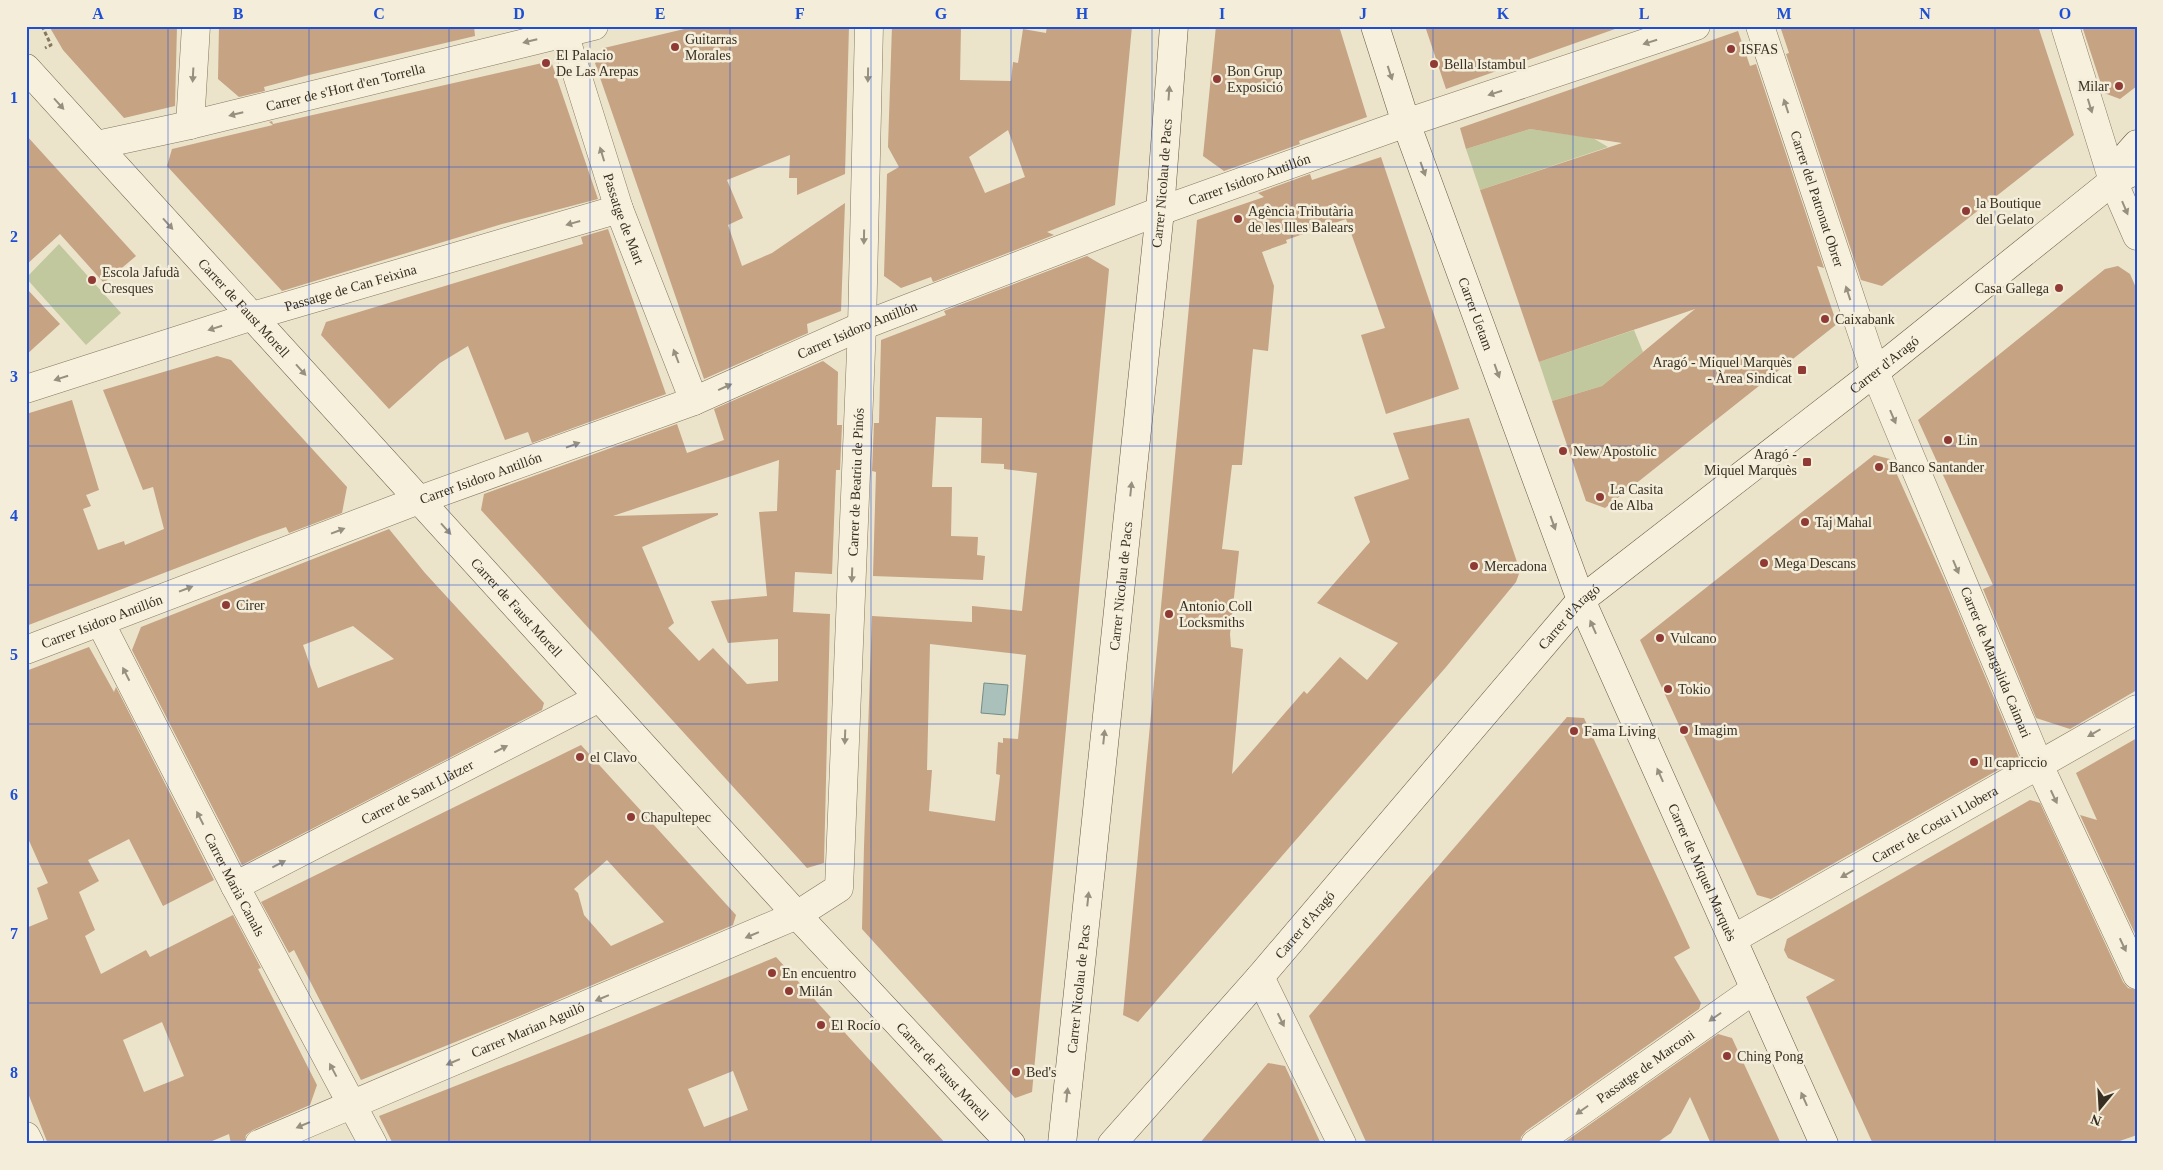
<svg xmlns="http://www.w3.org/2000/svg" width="2163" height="1170" viewBox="0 0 2163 1170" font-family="'Times New Roman',serif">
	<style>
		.green { fill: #c1c89e }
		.water { fill: #aac0bb; stroke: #718e88 }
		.building { fill: #c5a383; fill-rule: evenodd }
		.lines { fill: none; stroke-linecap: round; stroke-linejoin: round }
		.street-casing { stroke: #867760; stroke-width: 29 }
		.secondary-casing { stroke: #685843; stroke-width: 29 }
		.path { stroke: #867760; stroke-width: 3; stroke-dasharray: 4 2.5; stroke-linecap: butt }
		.street { stroke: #f6f0dc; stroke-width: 28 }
		.secondary { stroke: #f6f0dc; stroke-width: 28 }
		.oneway { fill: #978f7f }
		.grid { fill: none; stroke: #1d4ed8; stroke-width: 1; stroke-opacity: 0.55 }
		.poi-dot { fill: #903a35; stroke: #f3edd9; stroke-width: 2 }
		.labels { text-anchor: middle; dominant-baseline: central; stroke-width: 5; stroke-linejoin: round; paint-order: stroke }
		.poi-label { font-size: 14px; fill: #382e22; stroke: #f3edd9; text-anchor: start }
		.street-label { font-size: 14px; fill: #382e22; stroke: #f3edd9 }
		.neatline { fill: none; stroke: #1d4ed8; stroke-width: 2 }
		.grid-label { font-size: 16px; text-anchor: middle; font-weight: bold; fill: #1d4ed8 }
	</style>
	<rect width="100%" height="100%" fill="#ebe3ca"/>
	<path class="green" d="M 1530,129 L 1593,138 L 1608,147 L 1480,190 L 1466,149 Z
		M 59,244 L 121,313 L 86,345 L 26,278 Z
		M 1634,330 L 1643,352 L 1602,386 L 1552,401 L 1539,362 Z"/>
	<path class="water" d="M 984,683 L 1008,685 L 1005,715 L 981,713 Z"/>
	<path class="building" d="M 49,26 L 177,26 L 175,106 L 124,118 L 63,50 Z
		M 219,26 L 474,26 L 475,36 L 309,75 L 264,87 L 265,91 L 239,97 L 218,79 Z
		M 697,26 L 849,26 L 845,174 L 797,195 L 797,178 L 789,178 L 790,155 L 727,180 L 743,218 L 728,225 L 742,266 L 772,253 L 845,203 L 841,311 L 807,324 L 808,333 L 704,379 L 595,63 L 604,48 Z
		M 892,26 L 961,26 L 960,80 L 1011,81 L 1013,62 L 1018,63 L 1023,29 L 1046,33 L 1047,26 L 1132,26 L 1115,205 L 1047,232 L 1054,235 L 933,282 L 931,277 L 901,288 L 884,276 L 887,174 L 899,167 L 888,147 ZM 1008,130 L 1025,177 L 985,193 L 969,157 Z
		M 1216,26 L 1339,26 L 1367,117 L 1299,141 L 1300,144 L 1224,171 L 1203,156 Z
		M 1425,26 L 1615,26 L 1615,29 L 1446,89 Z
		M 1780,26 L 2038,26 L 2074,135 L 1882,286 L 1861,280 L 1786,54 L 1789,53 Z
		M 2082,26 L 2137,26 L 2137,86 L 2120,99 L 2104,93 Z
		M 1738,31 L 1750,66 L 1756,64 L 1824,268 L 1817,266 L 1837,324 L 1605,508 L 1586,501 L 1552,401 L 1602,386 L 1695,309 L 1539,362 L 1480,190 L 1622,143 L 1530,129 L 1466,149 L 1460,128 Z
		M 551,61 L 598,199 L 502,224 L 282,291 L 167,166 L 172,149 L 273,125 L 269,122 L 272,121 L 273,124 Z
		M 26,135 L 136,256 L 104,283 L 60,234 L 26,265 Z
		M 1381,157 L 1459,389 L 1386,414 L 1361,335 L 1385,328 L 1346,219 L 1286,240 L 1287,243 L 1262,252 L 1274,286 L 1268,351 L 1253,349 L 1242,465 L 1232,465 L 1222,549 L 1239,551 L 1230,634 L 1231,647 L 1243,649 L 1232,774 L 1304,691 L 1307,694 L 1340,657 L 1367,680 L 1398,643 L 1317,603 L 1370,542 L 1354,497 L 1409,479 L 1393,433 L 1469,418 L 1520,571 L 1516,582 L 1446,667 L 1138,1022 L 1123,1015 L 1197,220 L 1264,197 L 1258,193 L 1310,174 L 1312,180 Z
		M 608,229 L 666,394 L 532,443 L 528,432 L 505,440 L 468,346 L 440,363 L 389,409 L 321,335 L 326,322 L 583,244 L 581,237 Z
		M 1087,256 L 1109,269 L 1032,1092 L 1015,1098 L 862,929 L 864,847 L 872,616 L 972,622 L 972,606 L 1022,611 L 1037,473 L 1004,469 L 1004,464 L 981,463 L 982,418 L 936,417 L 932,487 L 952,487 L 951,536 L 978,537 L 977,555 L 985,556 L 983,580 L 873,576 L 876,472 L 872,471 L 874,423 L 879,423 L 881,340 L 946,315 L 944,311 ZM 930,644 L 1026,655 L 1018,739 L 1003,738 L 1003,743 L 998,742 L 996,774 L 1000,775 L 995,821 L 929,811 L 932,770 L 927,770 Z
		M 2118,266 L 2130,274 L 2137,290 L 2137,690 L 2070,729 L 2036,718 L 1983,589 L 1993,585 L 1918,420 L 2105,269 Z
		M 26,288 L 60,324 L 26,355 Z
		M 217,356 L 231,360 L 347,487 L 342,513 L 289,533 L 286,527 L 260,536 L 26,626 L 26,414 L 72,400 L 99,490 L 86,495 L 91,506 L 83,509 L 98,550 L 124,541 L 125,545 L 164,529 L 153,487 L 143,490 L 103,390 Z
		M 823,361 L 838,372 L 837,425 L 842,425 L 840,470 L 836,470 L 832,574 L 795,572 L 793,612 L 830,614 L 824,863 L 807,868 L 481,510 L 484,494 L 677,424 L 687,453 L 724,440 L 714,409 ZM 779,460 L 777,511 L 759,512 L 767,596 L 711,601 L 728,643 L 778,639 L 778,681 L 747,684 L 713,648 L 699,661 L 668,628 L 674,623 L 642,547 L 718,515 L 718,513 L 613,516 Z
		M 1874,455 L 1890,459 L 1949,590 L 2019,758 L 1771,899 L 1757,895 L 1640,640 Z
		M 389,529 L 425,573 L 544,703 L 542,710 L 242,865 L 132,650 L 141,627 ZM 353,626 L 394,659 L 318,688 L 303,645 Z
		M 89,647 L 114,692 L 116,687 L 214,880 L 163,906 L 129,839 L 88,860 L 99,881 L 79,892 L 95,930 L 85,936 L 101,974 L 146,950 L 150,957 L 233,915 L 261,968 L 258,969 L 317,1085 L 310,1105 L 253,1130 L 246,1135 L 244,1144 L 231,1144 L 229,1134 L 205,1144 L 48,1144 L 26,1088 L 26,928 L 48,919 L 37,888 L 48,883 L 26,834 L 26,671 ZM 162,1022 L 184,1076 L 144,1092 L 123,1040 Z
		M 1567,717 L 1584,718 L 1690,948 L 1674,957 L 1701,1003 L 1699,1009 L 1526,1131 L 1521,1137 L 1520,1144 L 1367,1144 L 1309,1016 Z
		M 2137,738 L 2137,938 L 2080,815 L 2097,820 L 2076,773 Z
		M 581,745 L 736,915 L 733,925 L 515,1018 L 361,1080 L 294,950 L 289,953 L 261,902 ZM 607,860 L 664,922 L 611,946 L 584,915 L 578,893 L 574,889 Z
		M 2030,800 L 2040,803 L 2123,982 L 2128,988 L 2137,990 L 2137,1135 L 2111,1144 L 1873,1144 L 1806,997 L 1835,980 L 1788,958 L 1784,950 L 1787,939 Z
		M 776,957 L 946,1144 L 393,1144 L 379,1116 L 611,1025 ZM 733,1071 L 748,1110 L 704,1127 L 688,1089 Z
		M 1718,1034 L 1732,1038 L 1781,1144 L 1711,1144 L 1690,1097 L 1671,1133 L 1655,1144 L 1562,1144 Z
		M 1268,1063 L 1285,1066 L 1321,1144 L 1199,1144 Z"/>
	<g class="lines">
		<defs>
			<g id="street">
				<path id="s1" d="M 564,26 L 564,33 L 619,209 L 694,401"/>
				<path id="s2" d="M 1760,26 L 1875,372 L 2039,765 L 2137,975"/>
				<path d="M 2065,26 L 2113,181 L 2137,236"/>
				<path d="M 190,125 L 196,26"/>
				<path id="s3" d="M 97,145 L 190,125 L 594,26"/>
				<path id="s4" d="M 26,389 L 253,316 L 619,209"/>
				<path id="s5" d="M 100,622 L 235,886 L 373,1144"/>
				<path id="s6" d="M 26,650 L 419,500 L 694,401 L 862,326 L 1160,211 L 1406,123 L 1696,26"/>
				<path id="s7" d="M 235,886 L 599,698"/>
				<path id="s8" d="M 1733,939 L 2137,709"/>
				<path d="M 1260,977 L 1342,1144"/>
				<path d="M 26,1136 L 30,1144"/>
				<path id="s9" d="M 259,1144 L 797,915 L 839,888 L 862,326 L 869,26"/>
				<path id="s10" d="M 1535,1144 L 1755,989"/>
			</g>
			<g id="secondary">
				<path id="s11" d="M 1375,26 L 1406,123 L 1581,600 L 1824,1144"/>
				<path id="s12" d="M 26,68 L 797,915 L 1011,1144"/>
				<path d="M 2113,181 L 2129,153 L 2137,144"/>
				<path id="s13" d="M 1062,1144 L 1160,211 L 1174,26"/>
				<path id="s14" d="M 1112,1144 L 1260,977 L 1581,600 L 1875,372 L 2113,181 L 2137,170"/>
			</g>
		</defs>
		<use href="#street" class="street-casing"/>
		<use href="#secondary" class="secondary-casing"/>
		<path class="path" d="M 42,26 L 51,45 L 45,48"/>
		<use href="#street" class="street"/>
		<use href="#secondary" class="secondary"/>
	</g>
	<defs><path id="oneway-solid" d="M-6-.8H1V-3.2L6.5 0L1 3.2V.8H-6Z" transform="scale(1.25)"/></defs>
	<g class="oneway">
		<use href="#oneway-solid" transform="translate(530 41) rotate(166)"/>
		<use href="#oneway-solid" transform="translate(1650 42) rotate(162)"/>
		<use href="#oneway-solid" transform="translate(1390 73) rotate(72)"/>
		<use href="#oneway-solid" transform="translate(193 75) rotate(93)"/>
		<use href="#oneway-solid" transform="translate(868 75) rotate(91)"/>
		<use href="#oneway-solid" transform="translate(1169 93) rotate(-86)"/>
		<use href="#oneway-solid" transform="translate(1495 93) rotate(162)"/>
		<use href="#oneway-solid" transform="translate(59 104) rotate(48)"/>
		<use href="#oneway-solid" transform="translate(1786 106) rotate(-108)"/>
		<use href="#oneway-solid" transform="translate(2090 106) rotate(73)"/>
		<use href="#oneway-solid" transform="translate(236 114) rotate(166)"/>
		<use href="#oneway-solid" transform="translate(602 154) rotate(-107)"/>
		<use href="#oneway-solid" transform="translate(1423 169) rotate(70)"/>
		<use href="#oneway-solid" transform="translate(2125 208) rotate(67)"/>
		<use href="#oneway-solid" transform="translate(573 223) rotate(164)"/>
		<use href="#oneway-solid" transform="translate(168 224) rotate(48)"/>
		<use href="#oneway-solid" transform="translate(864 237) rotate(91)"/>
		<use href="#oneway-solid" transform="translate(1848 293) rotate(-108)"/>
		<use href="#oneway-solid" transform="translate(215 328) rotate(162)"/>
		<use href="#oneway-solid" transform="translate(676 356) rotate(-111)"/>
		<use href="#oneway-solid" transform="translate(301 370) rotate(48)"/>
		<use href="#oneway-solid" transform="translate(1497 371) rotate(70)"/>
		<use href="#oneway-solid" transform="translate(61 378) rotate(162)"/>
		<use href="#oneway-solid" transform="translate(725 387) rotate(-24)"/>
		<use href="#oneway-solid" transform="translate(1893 417) rotate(67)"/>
		<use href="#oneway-solid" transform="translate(573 445) rotate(-20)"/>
		<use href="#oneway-solid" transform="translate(1131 489) rotate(-84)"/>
		<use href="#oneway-solid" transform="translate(1553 523) rotate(70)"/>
		<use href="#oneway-solid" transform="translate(446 529) rotate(48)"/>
		<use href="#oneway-solid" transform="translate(338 531) rotate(-21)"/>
		<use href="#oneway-solid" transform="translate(1956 567) rotate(67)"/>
		<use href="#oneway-solid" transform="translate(852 575) rotate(92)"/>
		<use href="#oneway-solid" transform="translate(186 589) rotate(-21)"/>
		<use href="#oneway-solid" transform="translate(1593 627) rotate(-114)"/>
		<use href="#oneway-solid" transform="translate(126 674) rotate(-117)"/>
		<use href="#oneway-solid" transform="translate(2094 733) rotate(150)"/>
		<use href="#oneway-solid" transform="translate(845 737) rotate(92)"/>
		<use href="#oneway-solid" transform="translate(1104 737) rotate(-84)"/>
		<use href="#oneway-solid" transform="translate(501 749) rotate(-27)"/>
		<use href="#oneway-solid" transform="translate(1660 775) rotate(-114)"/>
		<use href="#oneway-solid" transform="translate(2054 797) rotate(65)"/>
		<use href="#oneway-solid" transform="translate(200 818) rotate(-117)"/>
		<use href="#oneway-solid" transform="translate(279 864) rotate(-27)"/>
		<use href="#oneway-solid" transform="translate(1847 874) rotate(150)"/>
		<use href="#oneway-solid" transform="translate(1088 899) rotate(-84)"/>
		<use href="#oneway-solid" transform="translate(752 935) rotate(157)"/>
		<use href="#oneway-solid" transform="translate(2123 945) rotate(65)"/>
		<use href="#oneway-solid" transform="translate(602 998) rotate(157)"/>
		<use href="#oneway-solid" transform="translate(1715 1017) rotate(145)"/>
		<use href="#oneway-solid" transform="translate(1281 1020) rotate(64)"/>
		<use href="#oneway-solid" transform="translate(453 1062) rotate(157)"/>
		<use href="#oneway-solid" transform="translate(333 1070) rotate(-118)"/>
		<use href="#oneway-solid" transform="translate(1067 1095) rotate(-84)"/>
		<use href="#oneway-solid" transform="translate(1804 1099) rotate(-114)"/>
		<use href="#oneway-solid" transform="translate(1582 1110) rotate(145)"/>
		<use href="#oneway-solid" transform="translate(303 1125) rotate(157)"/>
	</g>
	<path class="grid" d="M 168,26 L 168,1144M 309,26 L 309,1144M 449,26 L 449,1144M 590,26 L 590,1144M 730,26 L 730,1144M 871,26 L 871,1144M 1011,26 L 1011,1144M 1152,26 L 1152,1144M 1292,26 L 1292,1144M 1433,26 L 1433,1144M 1573,26 L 1573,1144M 1714,26 L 1714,1144M 1854,26 L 1854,1144M 1995,26 L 1995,1144M 26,167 L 2137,167M 26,306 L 2137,306M 26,446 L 2137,446M 26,585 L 2137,585M 26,724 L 2137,724M 26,864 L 2137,864M 26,1003 L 2137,1003"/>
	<g class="poi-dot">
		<circle cx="675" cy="47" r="5"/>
		<circle cx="1731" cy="49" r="5"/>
		<circle cx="546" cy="63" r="5"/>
		<circle cx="1434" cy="64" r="5"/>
		<circle cx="1217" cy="79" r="5"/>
		<circle cx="2119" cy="86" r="5"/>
		<circle cx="1966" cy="211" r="5"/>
		<circle cx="1238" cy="219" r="5"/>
		<circle cx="92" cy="280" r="5"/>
		<circle cx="2059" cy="288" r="5"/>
		<circle cx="1825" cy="319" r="5"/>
		<rect x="1797" y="365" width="10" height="10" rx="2.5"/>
		<circle cx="1948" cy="440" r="5"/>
		<circle cx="1563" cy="451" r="5"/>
		<rect x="1802" y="457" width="10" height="10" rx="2.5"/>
		<circle cx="1879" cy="467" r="5"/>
		<circle cx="1600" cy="497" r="5"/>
		<circle cx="1805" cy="522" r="5"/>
		<circle cx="1764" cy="563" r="5"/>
		<circle cx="1474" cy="566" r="5"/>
		<circle cx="226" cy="605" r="5"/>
		<circle cx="1169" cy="614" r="5"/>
		<circle cx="1660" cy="638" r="5"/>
		<circle cx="1668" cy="689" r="5"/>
		<circle cx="1684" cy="730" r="5"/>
		<circle cx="1574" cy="731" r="5"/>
		<circle cx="580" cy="757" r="5"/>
		<circle cx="1974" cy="762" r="5"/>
		<circle cx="631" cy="817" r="5"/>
		<circle cx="772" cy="973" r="5"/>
		<circle cx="789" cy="991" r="5"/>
		<circle cx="821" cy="1025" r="5"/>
		<circle cx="1727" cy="1056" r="5"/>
		<circle cx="1016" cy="1072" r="5"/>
	</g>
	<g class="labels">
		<g class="poi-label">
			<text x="685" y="39">Guitarras<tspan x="685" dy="16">Morales</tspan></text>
			<text x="1741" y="49">ISFAS</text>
			<text x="556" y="55">El Palacio<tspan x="556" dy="16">De Las Arepas</tspan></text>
			<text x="1444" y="64">Bella Istambul</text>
			<text x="1227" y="71">Bon Grup<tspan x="1227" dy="16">Exposició</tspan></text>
			<text x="2109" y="86" text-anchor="end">Milar</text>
			<text x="1976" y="203">la Boutique<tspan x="1976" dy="16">del Gelato</tspan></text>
			<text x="1248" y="211">Agència Tributària<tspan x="1248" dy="16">de les Illes Balears</tspan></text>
			<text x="102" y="272">Escola Jafudà<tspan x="102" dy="16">Cresques</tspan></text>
			<text x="2049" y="288" text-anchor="end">Casa Gallega</text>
			<text x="1835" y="319">Caixabank</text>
			<text x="1792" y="362" text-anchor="end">Aragó - Miquel Marquès<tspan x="1792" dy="16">- Àrea Sindicat</tspan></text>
			<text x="1958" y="440">Lin</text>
			<text x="1573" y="451">New Apostolic</text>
			<text x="1797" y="454" text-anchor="end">Aragó -<tspan x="1797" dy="16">Miquel Marquès</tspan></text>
			<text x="1889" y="467">Banco Santander</text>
			<text x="1610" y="489">La Casita<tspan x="1610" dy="16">de Alba</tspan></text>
			<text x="1815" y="522">Taj Mahal</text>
			<text x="1774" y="563">Mega Descans</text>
			<text x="1484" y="566">Mercadona</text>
			<text x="236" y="605">Cirer</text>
			<text x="1179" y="606">Antonio Coll<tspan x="1179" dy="16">Locksmiths</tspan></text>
			<text x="1670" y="638">Vulcano</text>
			<text x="1678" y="689">Tokio</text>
			<text x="1694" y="730">Imagim</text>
			<text x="1584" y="731">Fama Living</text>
			<text x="590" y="757">el Clavo</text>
			<text x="1984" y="762">Il capriccio</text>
			<text x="641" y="817">Chapultepec</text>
			<text x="782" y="973">En encuentro</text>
			<text x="799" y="991">Milán</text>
			<text x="831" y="1025">El Rocío</text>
			<text x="1737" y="1056">Ching Pong</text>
			<text x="1026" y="1072">Bed's</text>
		</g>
		<g class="street-label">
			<text stroke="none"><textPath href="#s3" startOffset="255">Carrer de s'Hort d'en Torrella</textPath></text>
			<text stroke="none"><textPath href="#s6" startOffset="1311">Carrer Isidoro Antillón</textPath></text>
			<text stroke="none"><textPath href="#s13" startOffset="966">Carrer Nicolau de Pacs</textPath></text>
			<text stroke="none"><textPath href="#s2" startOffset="182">Carrer del Patronat Obrer</textPath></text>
			<text stroke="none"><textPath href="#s1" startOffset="202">Passatge de Mart</textPath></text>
			<text stroke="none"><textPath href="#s4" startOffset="340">Passatge de Can Feixina</textPath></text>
			<text stroke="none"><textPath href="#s12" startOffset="324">Carrer de Faust Morell</textPath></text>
			<text stroke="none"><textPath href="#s11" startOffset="305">Carrer Uetam</textPath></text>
			<text stroke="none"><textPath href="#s6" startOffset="891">Carrer Isidoro Antillón</textPath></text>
			<text stroke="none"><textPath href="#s14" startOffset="1102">Carrer d'Aragó</textPath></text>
			<text stroke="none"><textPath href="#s6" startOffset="486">Carrer Isidoro Antillón</textPath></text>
			<text stroke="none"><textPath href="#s9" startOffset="1041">Carrer de Beatriu de Pinós</textPath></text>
			<text stroke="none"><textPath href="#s13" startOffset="561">Carrer Nicolau de Pacs</textPath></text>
			<text stroke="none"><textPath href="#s12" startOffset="729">Carrer de Faust Morell</textPath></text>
			<text stroke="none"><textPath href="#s14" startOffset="698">Carrer d'Aragó</textPath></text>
			<text stroke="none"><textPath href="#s6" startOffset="81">Carrer Isidoro Antillón</textPath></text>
			<text stroke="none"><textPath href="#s2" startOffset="679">Carrer de Margalida Caimari</textPath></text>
			<text stroke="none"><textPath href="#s7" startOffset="205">Carrer de Sant Llàtzer</textPath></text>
			<text stroke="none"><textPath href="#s8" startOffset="232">Carrer de Costa i Llobera</textPath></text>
			<text stroke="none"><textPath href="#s11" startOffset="908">Carrer de Miquel Marquès</textPath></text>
			<text stroke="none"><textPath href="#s5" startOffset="295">Carrer Marià Canals</textPath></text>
			<text stroke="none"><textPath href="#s14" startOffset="292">Carrer d'Aragó</textPath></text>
			<text stroke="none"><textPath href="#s13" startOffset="156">Carrer Nicolau de Pacs</textPath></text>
			<text stroke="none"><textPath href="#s9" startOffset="292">Carrer Marian Aguiló</textPath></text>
			<text stroke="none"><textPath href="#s10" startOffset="135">Passatge de Marconi</textPath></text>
			<text stroke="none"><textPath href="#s12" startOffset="1359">Carrer de Faust Morell</textPath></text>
		</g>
	</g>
	<rect width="2163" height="1170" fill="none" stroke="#f3edd9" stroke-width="55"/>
	<g transform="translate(2100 1108) rotate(198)" stroke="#f3edd9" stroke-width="4" paint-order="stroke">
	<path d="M0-4L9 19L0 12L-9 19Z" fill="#382e22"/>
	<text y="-8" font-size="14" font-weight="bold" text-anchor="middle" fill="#382e22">N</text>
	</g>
	<rect x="28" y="28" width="2108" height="1114" class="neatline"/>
	<g class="grid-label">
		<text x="98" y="19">A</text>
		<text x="238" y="19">B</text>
		<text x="379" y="19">C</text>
		<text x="519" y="19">D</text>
		<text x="660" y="19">E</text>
		<text x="800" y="19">F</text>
		<text x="941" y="19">G</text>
		<text x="1082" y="19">H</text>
		<text x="1222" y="19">I</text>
		<text x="1363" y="19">J</text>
		<text x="1503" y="19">K</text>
		<text x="1644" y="19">L</text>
		<text x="1784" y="19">M</text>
		<text x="1925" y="19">N</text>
		<text x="2065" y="19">O</text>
		<text x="14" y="103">1</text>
		<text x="14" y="242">2</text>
		<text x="14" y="382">3</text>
		<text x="14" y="521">4</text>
		<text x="14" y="660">5</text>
		<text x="14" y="800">6</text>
		<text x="14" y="939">7</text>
		<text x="14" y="1078">8</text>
	</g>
</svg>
